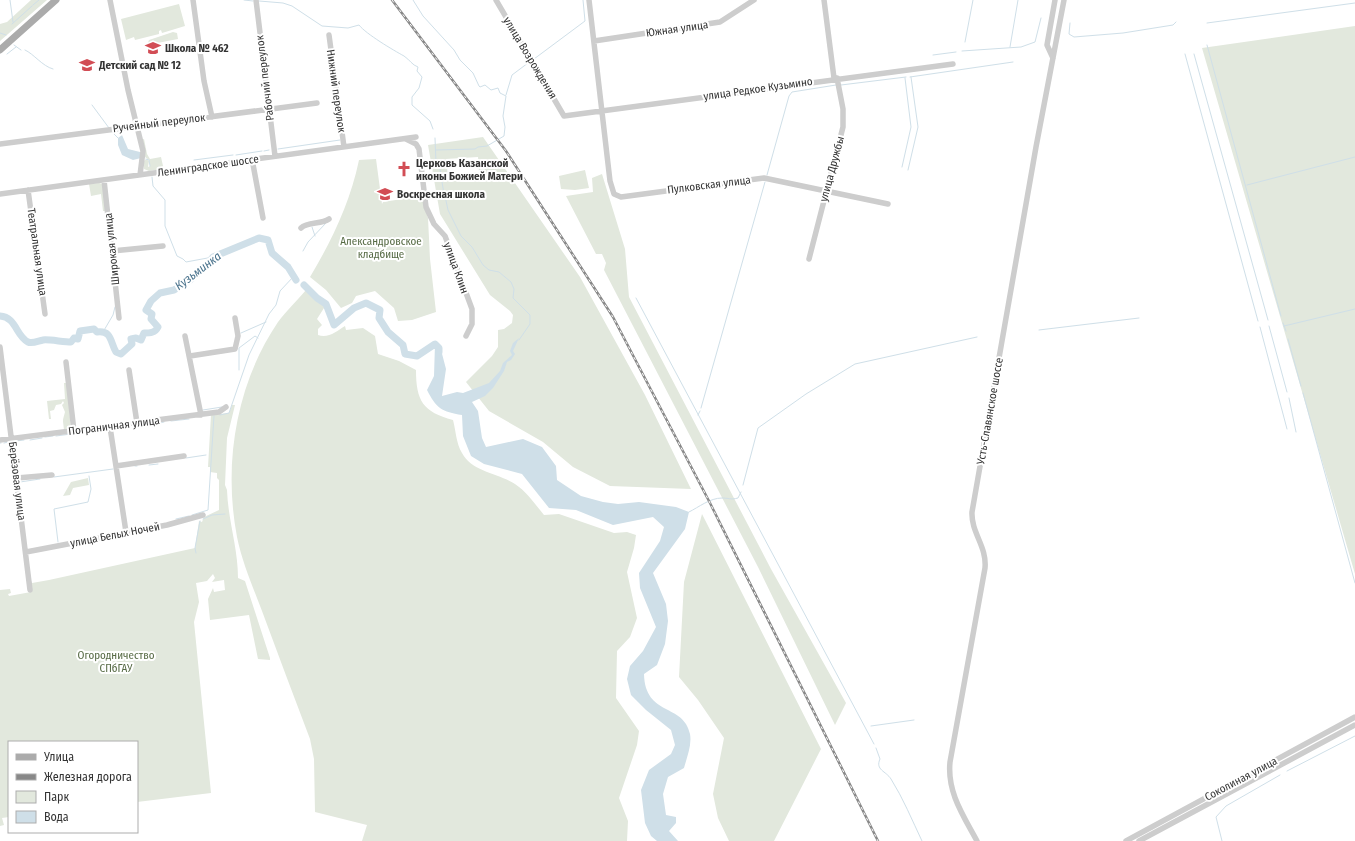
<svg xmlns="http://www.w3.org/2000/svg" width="1355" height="841" viewBox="0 0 1355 841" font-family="'Fira Sans Condensed',sans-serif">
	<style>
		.green { fill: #e2e8dd; fill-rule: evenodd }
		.water { fill: #cfdfe8 }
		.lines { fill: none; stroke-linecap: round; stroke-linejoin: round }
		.stream { stroke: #cfdfe8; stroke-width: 1 }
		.river { stroke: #cfdfe8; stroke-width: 7 }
		.minor { stroke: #cdcdcd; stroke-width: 5.5 }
		.major { stroke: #ababab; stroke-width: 7 }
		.rail-casing { stroke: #888; stroke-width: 2.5 }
		.rail { stroke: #fff; stroke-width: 1; stroke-dasharray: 3; stroke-linecap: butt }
		.labels { text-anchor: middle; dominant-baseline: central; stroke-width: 4; stroke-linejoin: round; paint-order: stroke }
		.street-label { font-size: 11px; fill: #333; stroke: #fff }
		.poi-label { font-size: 11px; font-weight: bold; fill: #333; stroke: #fff; text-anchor: start }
		.park-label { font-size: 11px; fill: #566a44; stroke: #fff }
		.water-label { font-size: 12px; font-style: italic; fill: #49728c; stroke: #fff }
	</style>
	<rect width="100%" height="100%" fill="#fff"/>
	<path class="green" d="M 31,0 L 47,0 L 0,41 L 0,24 L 7,22 Z
		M 179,4 L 185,26 L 162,33 L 161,30 L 159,31 L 159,34 L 135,40 L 134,37 L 126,40 L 121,19 Z
		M 1355,26 L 1355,574 L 1202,48 Z
		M 173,32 L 177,33 L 178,39 L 147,45 L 149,40 Z
		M 483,137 L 580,277 L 645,395 L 691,489 L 610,486 L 573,467 L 543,442 L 489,411 L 466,382 L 492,356 L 498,347 L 498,330 L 504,329 L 512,323 L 513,315 L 510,311 L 490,295 L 440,214 L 428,145 ZM 478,157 L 479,172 L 466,173 L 466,176 L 448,177 L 446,159 Z
		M 144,139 L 147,154 L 150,159 L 161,157 L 163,166 L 162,169 L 149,171 L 144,169 L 144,161 L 146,159 L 149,161 L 148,167 L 150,166 L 149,160 L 145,157 L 141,140 Z
		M 376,159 L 382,204 L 383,202 L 421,196 L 428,218 L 430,259 L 436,312 L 412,320 L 398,321 L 394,308 L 375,291 L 356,296 L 352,303 L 341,308 L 326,290 L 310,277 C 332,240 350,203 359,160 Z
		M 585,170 L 589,188 L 575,190 L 561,189 L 559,176 Z
		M 602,174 L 625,249 L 629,297 L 771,569 L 846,703 L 835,725 L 758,567 L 604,270 L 606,263 L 602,254 L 596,254 L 566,196 L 593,192 L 592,178 Z
		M 99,183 L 103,184 L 107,211 L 103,211 L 101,194 L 91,196 L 89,184 Z
		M 306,290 L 326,305 L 328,309 L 324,308 L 317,319 L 322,325 L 318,329 L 318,335 C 328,339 337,331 345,326 L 346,330 L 363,328 L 375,336 L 378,354 L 399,361 L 416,370 C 416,401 423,412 453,420 C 456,431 456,443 462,453 C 472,472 498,473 515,484 C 527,492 535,504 544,515 L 559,514 L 614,533 L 627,532 L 636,535 L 634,548 L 627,572 L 637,618 L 630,637 L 617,651 L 616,698 L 639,731 L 637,745 L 619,798 L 628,821 L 627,841 L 362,841 L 367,825 L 315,812 L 314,759 L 310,739 C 294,697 278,654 262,611 C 253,587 242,562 237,537 C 223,464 236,384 278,322 C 286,311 297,301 306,290 Z
		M 64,383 L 67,383 L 71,429 L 64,430 C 63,419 62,423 65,412 L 62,405 L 64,403 L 63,401 L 61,404 L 56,405 L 54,410 L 50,411 L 51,419 L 49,419 L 47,401 L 65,399 Z
		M 232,405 L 235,405 L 227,438 L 225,485 L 227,490 C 228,520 238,548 238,578 L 245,581 L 270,658 L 270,660 L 258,659 L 249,615 L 210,620 L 208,599 L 213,588 L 214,592 L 225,590 L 224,580 L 212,582 L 215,578 L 213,574 L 207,581 L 196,583 L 199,602 L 194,622 L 211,793 L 137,802 L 137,742 L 9,742 L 9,817 L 2,818 L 4,825 L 0,826 L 0,590 L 10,589 L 11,593 L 8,594 L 9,596 L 31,592 L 30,579 L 32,583 L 49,580 L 195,548 L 199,521 L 202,522 L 204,517 L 219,510 L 219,480 L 217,478 L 217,473 L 210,472 L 210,467 L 208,467 L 211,415 L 229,413 Z
		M 88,478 L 89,485 L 73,488 L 70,495 L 63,496 L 71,482 Z
		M 702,514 L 821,749 L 774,841 L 729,841 L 718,818 L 713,794 L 724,738 L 698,700 L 679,677 L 684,582 Z"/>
	<path class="water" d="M 122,135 L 128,149 L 140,152 L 141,158 L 133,160 L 122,155 L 118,145 L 118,138 Z
		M 519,338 L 513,351 L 515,354 L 511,360 L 507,362 L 504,371 L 493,388 L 485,396 L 472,402 L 478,411 L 482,438 L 486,447 L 523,439 L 542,447 L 556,466 L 557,480 L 581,496 L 603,502 L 618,504 L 639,502 L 676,507 L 689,512 L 685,529 L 653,573 L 666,604 L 668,621 L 665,644 L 657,665 L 644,674 C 645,717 684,703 690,734 C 692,745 687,757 684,768 L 668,777 L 663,794 L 666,815 L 676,817 L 676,823 L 669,831 L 678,841 L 657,841 L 651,836 L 645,823 L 641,790 L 649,770 L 671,754 L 675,745 L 671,730 L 646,710 L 631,695 L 627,679 L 630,666 L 643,651 L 656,627 L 640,588 L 639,573 L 660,541 L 664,527 L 653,517 L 613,525 L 576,510 L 549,508 L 522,474 L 484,464 L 471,456 L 463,436 L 462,415 C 442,412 436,408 427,390 L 434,376 L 435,344 L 440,346 L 446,369 L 442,396 L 457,392 L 463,393 L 489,383 L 500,371 L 503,363 L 512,355 L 510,351 L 513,343 Z"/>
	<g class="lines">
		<path class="stream" d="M 10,0 L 13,22
			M 244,0 L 253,1
			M 413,0 L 423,16 L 454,50 L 460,60 L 473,73 L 479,86 L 480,87 L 485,85 L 491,90 L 498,88 L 500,93 L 506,96 L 503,116 L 505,127 L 504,136 L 487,146 L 478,147 L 475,149 L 436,150
			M 259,1 L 283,3 L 292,6 L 322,26 L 348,28 L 359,25 C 366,34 393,50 404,56 C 410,60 412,65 418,67 L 417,71 L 422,77 L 419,88 L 412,97 L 412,105 L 430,121 L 433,129
			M 33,5 L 39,0
			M 1070,23 L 1069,34 L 1074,37 L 1123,33 L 1173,25 L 1176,22
			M 1207,23 L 1355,3
			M 12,24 L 32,6
			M 0,33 L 6,35
			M 965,42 L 973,0
			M 14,45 L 21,50
			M 1207,45 L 1281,316
			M 1010,47 L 1018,0
			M 25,50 C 34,54 42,66 53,69
			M 962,51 L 1021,47 L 1035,42 L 1041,18
			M 7,54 L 16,47
			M 1185,54 L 1258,321
			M 1194,54 L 1268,320
			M 933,55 L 956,52
			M 534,59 L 585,21 L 583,0
			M 910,77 L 1013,62
			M 841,85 L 906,77
			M 506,95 L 512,75 L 528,63
			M 92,105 L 109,128
			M 112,132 L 118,138
			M 435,138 L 436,163 L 440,170 L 444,194
			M 278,149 L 340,140
			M 264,151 L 269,150
			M 236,155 L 262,151
			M 146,159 L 149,160 L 150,166
			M 194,160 L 233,155
			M 902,167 L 911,127 L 905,78
			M 908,170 L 918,127 L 911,77
			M 767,175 L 789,96 L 792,92 L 836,85
			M 152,177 L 153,186 L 165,200 L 165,226 L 177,256 L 183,259 L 186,262 L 213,257
			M 1247,185 L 1355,157
			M 445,196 L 448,210 L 461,236 L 472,247 L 483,265 L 489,270 L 499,272 L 511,282 L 514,289 L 513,298 L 530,315 L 530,324 L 519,340
			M 312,227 L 315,236
			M 303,251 L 308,242 L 326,223
			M 636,298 L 874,744
			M 1283,323 L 1286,331
			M 1269,326 L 1287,392
			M 1284,326 L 1355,309
			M 1260,327 L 1287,429
			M 1039,330 L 1139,318
			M 103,332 L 113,315 L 115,307
			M 241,333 L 266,322
			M 1288,339 L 1301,386
			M 239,370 L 239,348 L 255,336 L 258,338
			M 1303,393 L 1355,583
			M 1289,398 L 1296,432
			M 701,408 L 765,182
			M 203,410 L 222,407
			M 220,415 L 229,413 L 249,355 L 269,314 L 276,305 L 280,291 L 294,276
			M 698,415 L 700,411
			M 171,421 L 189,419
			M 160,423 L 164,422
			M 133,426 L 152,424
			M 113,429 L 129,427
			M 98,431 L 108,430
			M 91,432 L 94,431
			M 75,434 L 87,432
			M 56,436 L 71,434
			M 45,437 L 53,436
			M 30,440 L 42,438
			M 15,441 L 19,475
			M 16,441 L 24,440
			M 0,443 L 1,443
			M 4,443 L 8,442
			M 186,458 L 206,455
			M 149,465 L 158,464
			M 135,466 L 137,466
			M 54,477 L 113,469
			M 20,482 L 40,479
			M 20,482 L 21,491
			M 743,485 L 758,428 L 806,394 L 855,364 L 977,337
			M 689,512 C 699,507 710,498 722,498 C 728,498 731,500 738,498 L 741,492
			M 192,515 L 208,510 L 214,416
			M 176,519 L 189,516
			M 203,519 L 212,515 L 225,514
			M 58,542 L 54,509 L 88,502 L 91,489 L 89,476
			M 196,553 L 195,548 L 200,521
			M 871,726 L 914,720
			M 876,748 L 880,759 C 875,770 886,771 891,779 C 903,798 912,820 922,841
			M 1287,771 L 1355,736
			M 1222,841 L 1216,817 L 1226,806 L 1280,775"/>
		<path class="river" d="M 304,285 L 317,298 L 326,304 L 334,325 L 354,308 L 366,303 L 380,310 L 379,318 L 388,332 L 403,345 L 405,354 L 417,356 L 435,344 L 439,348 L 439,352
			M 0,316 C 16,317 16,336 28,342 C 32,344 38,341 43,340 C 47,339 64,342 71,342 L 74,338 L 78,339 L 80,331 L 94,329 L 97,332 C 112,330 110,342 116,352 L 121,354 L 132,344 L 131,339 L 136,338 L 141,340 L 144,333 C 150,333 155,333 158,327 L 151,319 L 152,314 L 146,310 L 151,301 L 160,293 L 174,290 L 190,280 L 202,270 L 213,257 L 259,238 L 268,240 L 272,253 L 288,267 L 296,280"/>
		<path class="minor" d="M 110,0 L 128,90 L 143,151 L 140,175
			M 193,0 L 204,81 L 212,117
			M 256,0 L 275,156
			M 496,0 L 564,116 L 953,64
			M 589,0 L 610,181 L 614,194 L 621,197 L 764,178 L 888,204
			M 824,0 L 834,78
			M 329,35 L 344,147
			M 594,41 L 720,22 L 754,0
			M 1053,58 L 1047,45 L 1055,0
			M 406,139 L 416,144 L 419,149 L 426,207 L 434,224 L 445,236 L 472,309 L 472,324 L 466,336
			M 0,144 L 317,103
			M 252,159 L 263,218
			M 104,180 L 119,318
			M 28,190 L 45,314
			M 0,194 L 416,137
			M 301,228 C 308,221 321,225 329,219
			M 112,251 L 163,246
			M 809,259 L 843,127 L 843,109 L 837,78
			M 185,336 L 201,415
			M 0,347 L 30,590
			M 190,356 L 235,349 L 238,336 L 235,318
			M 66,362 L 74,431
			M 129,370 L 137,423
			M 110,427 L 126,532
			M 0,440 L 219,412 L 226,407
			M 116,466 L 184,456
			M 17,478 L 52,475
			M 26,552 L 167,525 L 203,515
			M 977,841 C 963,815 947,792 950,762 L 985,568 C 987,546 971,533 972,512 L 1036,147 L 1064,0
			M 1126,841 L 1355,717
			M 1139,841 L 1355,725"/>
		<path class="major" d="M 0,50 L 56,0"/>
		<defs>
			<path id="rail" d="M 392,0 L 506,151 L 613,317 L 710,503 L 878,841"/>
		</defs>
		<use href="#rail" class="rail-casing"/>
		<use href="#rail" class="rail"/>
	</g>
	<defs>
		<symbol id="school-bare" viewBox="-9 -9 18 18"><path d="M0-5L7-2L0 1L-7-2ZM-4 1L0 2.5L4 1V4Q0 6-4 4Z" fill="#d24d55" stroke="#fff" stroke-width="2.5" paint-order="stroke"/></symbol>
		<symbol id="church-bare" viewBox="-9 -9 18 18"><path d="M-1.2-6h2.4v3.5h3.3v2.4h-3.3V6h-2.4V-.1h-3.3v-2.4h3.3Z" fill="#d24d55" stroke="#fff" stroke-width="2.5" paint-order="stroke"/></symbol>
	</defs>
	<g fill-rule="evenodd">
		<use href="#school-bare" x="142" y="37" width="22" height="22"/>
		<use href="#school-bare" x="76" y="54" width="22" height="22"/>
		<use href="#church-bare" x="393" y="158" width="22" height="22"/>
		<use href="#school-bare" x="374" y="183" width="22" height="22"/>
	</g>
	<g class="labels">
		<g class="street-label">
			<text transform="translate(677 29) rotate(-8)">Южная улица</text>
			<text transform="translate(530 58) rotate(59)">улица Возрождения</text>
			<text transform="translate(265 78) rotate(-97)">Рабочий переулок</text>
			<text transform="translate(758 89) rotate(-8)">улица Редкое Кузьмино</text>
			<text transform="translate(336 91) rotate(82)">Нижний переулок</text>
			<text transform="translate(159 123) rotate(-7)">Ручейный переулок</text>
			<text transform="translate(208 166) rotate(-8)">Ленинградское шоссе</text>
			<text transform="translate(832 169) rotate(-75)">улица Дружбы</text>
			<text transform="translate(709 185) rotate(-7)">Пулковская улица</text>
			<text transform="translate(112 249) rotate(-96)">Широкая улица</text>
			<text transform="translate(37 252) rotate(82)">Театральная улица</text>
			<text transform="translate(456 268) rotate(70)">улица Клин</text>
			<text transform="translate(990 411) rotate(-80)">Усть-Славянское шоссе</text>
			<text transform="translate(114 426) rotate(-7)">Пограничная улица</text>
			<text transform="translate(17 481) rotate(83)">Берёзовая улица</text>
			<text transform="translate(115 535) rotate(-11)">улица Белых Ночей</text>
			<text transform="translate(1241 779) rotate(-28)">Соколиная улица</text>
		</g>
		<g class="poi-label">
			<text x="165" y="48">Школа № 462</text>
			<text x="99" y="65">Детский сад № 12</text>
			<text x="416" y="163">Церковь Казанской<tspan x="416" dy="13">иконы Божией Матери</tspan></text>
			<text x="397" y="194">Воскресная школа</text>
		</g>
		<g class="park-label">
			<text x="381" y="241">Александровское<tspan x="381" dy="13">кладбище</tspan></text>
			<text x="116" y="655">Огородничество<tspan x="116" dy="13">СПбГАУ</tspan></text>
		</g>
		<g class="water-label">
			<text transform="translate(198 271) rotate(-37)">Кузьминка</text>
		</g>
	</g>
	<rect x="8" y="741" width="130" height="92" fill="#ffffff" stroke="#adadad"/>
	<rect x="16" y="754" width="20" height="6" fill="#ababab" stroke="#adadad"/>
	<text x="44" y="761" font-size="12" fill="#333333">Улица</text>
	<rect x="16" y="774" width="20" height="6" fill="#888888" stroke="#adadad"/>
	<text x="44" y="781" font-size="12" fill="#333333">Железная дорога</text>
	<rect x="16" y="791" width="20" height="12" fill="#e2e8dd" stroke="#adadad"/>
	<text x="44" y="801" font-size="12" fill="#333333">Парк</text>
	<rect x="16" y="811" width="20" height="12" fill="#cfdfe8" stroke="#adadad"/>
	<text x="44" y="821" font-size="12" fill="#333333">Вода</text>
</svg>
